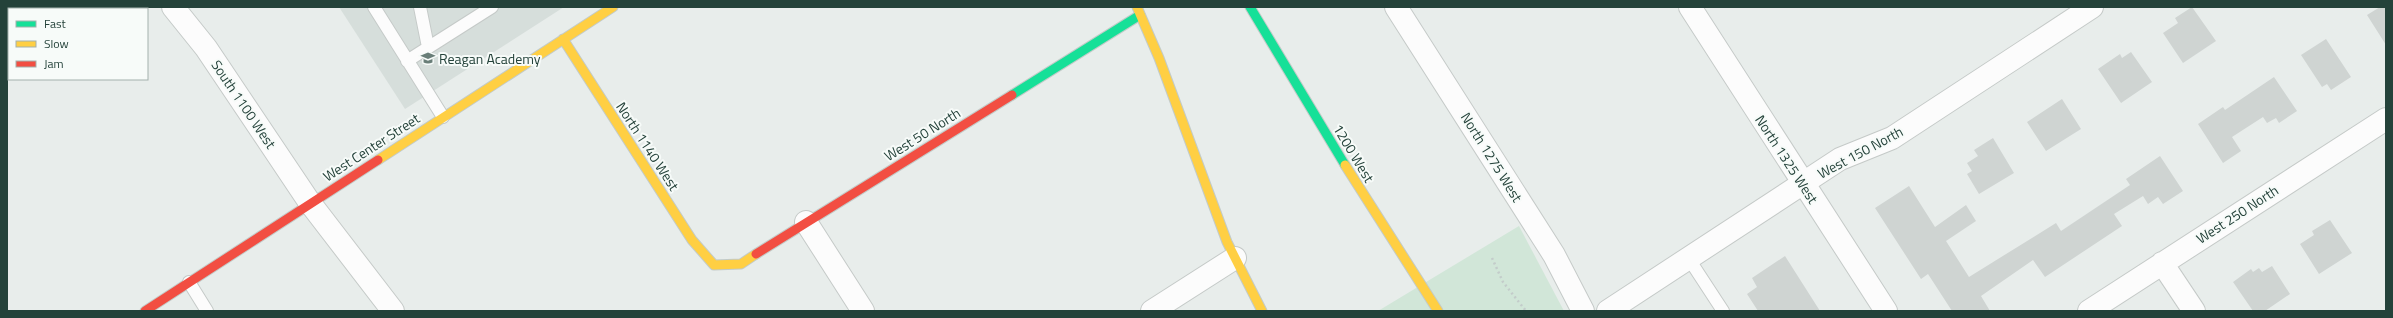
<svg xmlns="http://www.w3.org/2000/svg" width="2393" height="318" viewBox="0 0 2393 318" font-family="'Titillium Web',sans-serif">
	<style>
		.built { fill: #d6dedb }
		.green { fill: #d1e6d8 }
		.building { fill: #cfd4d2 }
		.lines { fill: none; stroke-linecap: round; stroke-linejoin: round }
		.lane-casing { stroke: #c5cac8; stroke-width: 14 }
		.street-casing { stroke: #c5cac8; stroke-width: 24 }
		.fast-casing { stroke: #c3cbc8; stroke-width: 11 }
		.slow-casing { stroke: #c3cbc8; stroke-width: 11 }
		.jam-casing { stroke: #c3cbc8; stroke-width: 11 }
		.path { stroke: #c3ccca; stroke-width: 2.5; stroke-dasharray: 2 3; stroke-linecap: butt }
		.lane { stroke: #fcfcfc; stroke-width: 12 }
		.street { stroke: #fcfcfc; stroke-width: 22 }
		.fast { stroke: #16e098; stroke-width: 9 }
		.slow { stroke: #ffcf43; stroke-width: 9 }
		.jam { stroke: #f24e42; stroke-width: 9 }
		.labels { text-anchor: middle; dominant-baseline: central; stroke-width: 4; stroke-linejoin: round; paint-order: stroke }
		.poi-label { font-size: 14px; fill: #24423a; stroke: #f7fbf9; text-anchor: start }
		.street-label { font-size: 14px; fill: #24423a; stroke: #f7fbf9 }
	</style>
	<rect width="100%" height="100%" fill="#e8edeb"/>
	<path class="built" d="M 339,7 L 564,7 L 405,109 Z"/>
	<path class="green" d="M 1519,226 L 1564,311 L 1378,311 Z"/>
	<path class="building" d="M 2192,7 L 2216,41 L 2183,63 L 2163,33 L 2178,23 L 2175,18 Z
		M 2380,7 L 2386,7 L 2386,45 L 2367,15 Z
		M 2326,39 L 2351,77 L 2331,90 L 2327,84 L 2322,87 L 2301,55 Z
		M 2131,52 L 2152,82 L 2121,103 L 2098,69 L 2120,54 L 2122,58 Z
		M 2274,77 L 2297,111 L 2279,123 L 2276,118 L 2267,123 L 2263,117 L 2232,137 L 2241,151 L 2223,163 L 2198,124 L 2223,107 L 2225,110 Z
		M 2062,99 L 2081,129 L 2046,151 L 2027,122 Z
		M 1993,138 L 2014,173 L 1979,194 L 1967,174 L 1972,171 L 1967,163 L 1978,156 L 1974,150 Z
		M 2160,156 L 2183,191 L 2163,204 L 2158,197 L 2148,204 L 2143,196 L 2114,214 L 2122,226 L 2045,277 L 2033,260 L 1981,296 L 1990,311 L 1952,311 L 1928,274 L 1921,279 L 1875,208 L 1909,186 L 1935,227 L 1966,205 L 1976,221 L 1946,241 L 1969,277 L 2056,223 L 2061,231 L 2130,185 L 2126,179 Z
		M 2330,220 L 2352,253 L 2319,274 L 2300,244 L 2314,235 L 2312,231 Z
		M 1785,256 L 1820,311 L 1758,311 L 1747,294 L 1757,287 L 1752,278 Z
		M 2272,266 L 2290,294 L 2265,311 L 2253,311 L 2233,282 L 2251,269 L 2253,272 L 2259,268 L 2262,272 Z"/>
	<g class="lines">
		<defs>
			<path id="lane" d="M 374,7 L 443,117
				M 420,7 L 428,47
				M 407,61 L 492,7
				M 1689,259 L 1723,311
				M 189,282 L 207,311"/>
			<path id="street" d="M 173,7 L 206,48 L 310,203 L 393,311
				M 1396,7 L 1554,255 L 1583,311
				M 1690,7 L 1886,311
				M 806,222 L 863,311
				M 2162,263 L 2194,311
				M 1152,311 L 1235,258
				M 1608,311 L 1840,159 L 1892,138 L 2092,7
				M 2089,311 L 2386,119"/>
			<path id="fast" d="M 1250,7 L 1345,165
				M 1012,95 L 1140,15"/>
			<path id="slow" d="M 1137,7 L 1159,58 L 1227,242 L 1262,311
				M 563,39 L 692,240 L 714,265 L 741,264 L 756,254
				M 378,160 L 613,7
				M 1345,165 L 1438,311"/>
			<path id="jam" d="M 756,254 L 1012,95
				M 145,311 L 378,160"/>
		</defs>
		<use href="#lane" class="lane-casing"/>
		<use href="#street" class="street-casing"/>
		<use href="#fast" class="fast-casing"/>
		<use href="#slow" class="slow-casing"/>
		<use href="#jam" class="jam-casing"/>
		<path class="path" d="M 1492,258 L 1503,282 L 1526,311"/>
		<use href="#lane" class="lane"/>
		<use href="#street" class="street"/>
		<use href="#fast" class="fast"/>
		<use href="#slow" class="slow"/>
		<use href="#jam" class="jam"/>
	</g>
	<defs>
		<symbol id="school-bare" viewBox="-9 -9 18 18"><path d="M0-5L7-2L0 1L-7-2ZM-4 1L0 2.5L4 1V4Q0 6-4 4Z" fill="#697e78" stroke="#f7fbf9" stroke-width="2.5" paint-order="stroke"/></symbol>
	</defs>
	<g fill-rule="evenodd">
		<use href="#school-bare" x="418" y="48" width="20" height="20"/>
	</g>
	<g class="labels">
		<g class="poi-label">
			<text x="439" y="58">Reagan Academy</text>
		</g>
		<g class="street-label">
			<text transform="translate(244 104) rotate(56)">South 1100 West</text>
			<text transform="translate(922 134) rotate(-32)">West 50 North</text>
			<text transform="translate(648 146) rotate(57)">North 1140 West</text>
			<text transform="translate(371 147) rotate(-33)">West Center Street</text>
			<text transform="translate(1860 152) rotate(-28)">West 150 North</text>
			<text transform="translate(1354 153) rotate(59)">1200 West</text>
			<text transform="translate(1492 157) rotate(58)">North 1275 West</text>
			<text transform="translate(1787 159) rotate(57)">North 1325 West</text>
			<text transform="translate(2237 214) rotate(-33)">West 250 North</text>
		</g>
	</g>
	<rect width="2393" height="318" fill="none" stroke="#24423a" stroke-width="16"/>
	<rect x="8" y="8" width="140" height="72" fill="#f7fbf9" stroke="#a3b1ad"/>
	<rect x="16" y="21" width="20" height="6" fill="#16e098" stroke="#a3b1ad"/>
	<text x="44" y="28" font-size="12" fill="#24423a">Fast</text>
	<rect x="16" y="41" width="20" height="6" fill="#ffcf43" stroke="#a3b1ad"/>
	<text x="44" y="48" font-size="12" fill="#24423a">Slow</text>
	<rect x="16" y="61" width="20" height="6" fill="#f24e42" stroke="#a3b1ad"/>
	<text x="44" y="68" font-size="12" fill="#24423a">Jam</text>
</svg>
